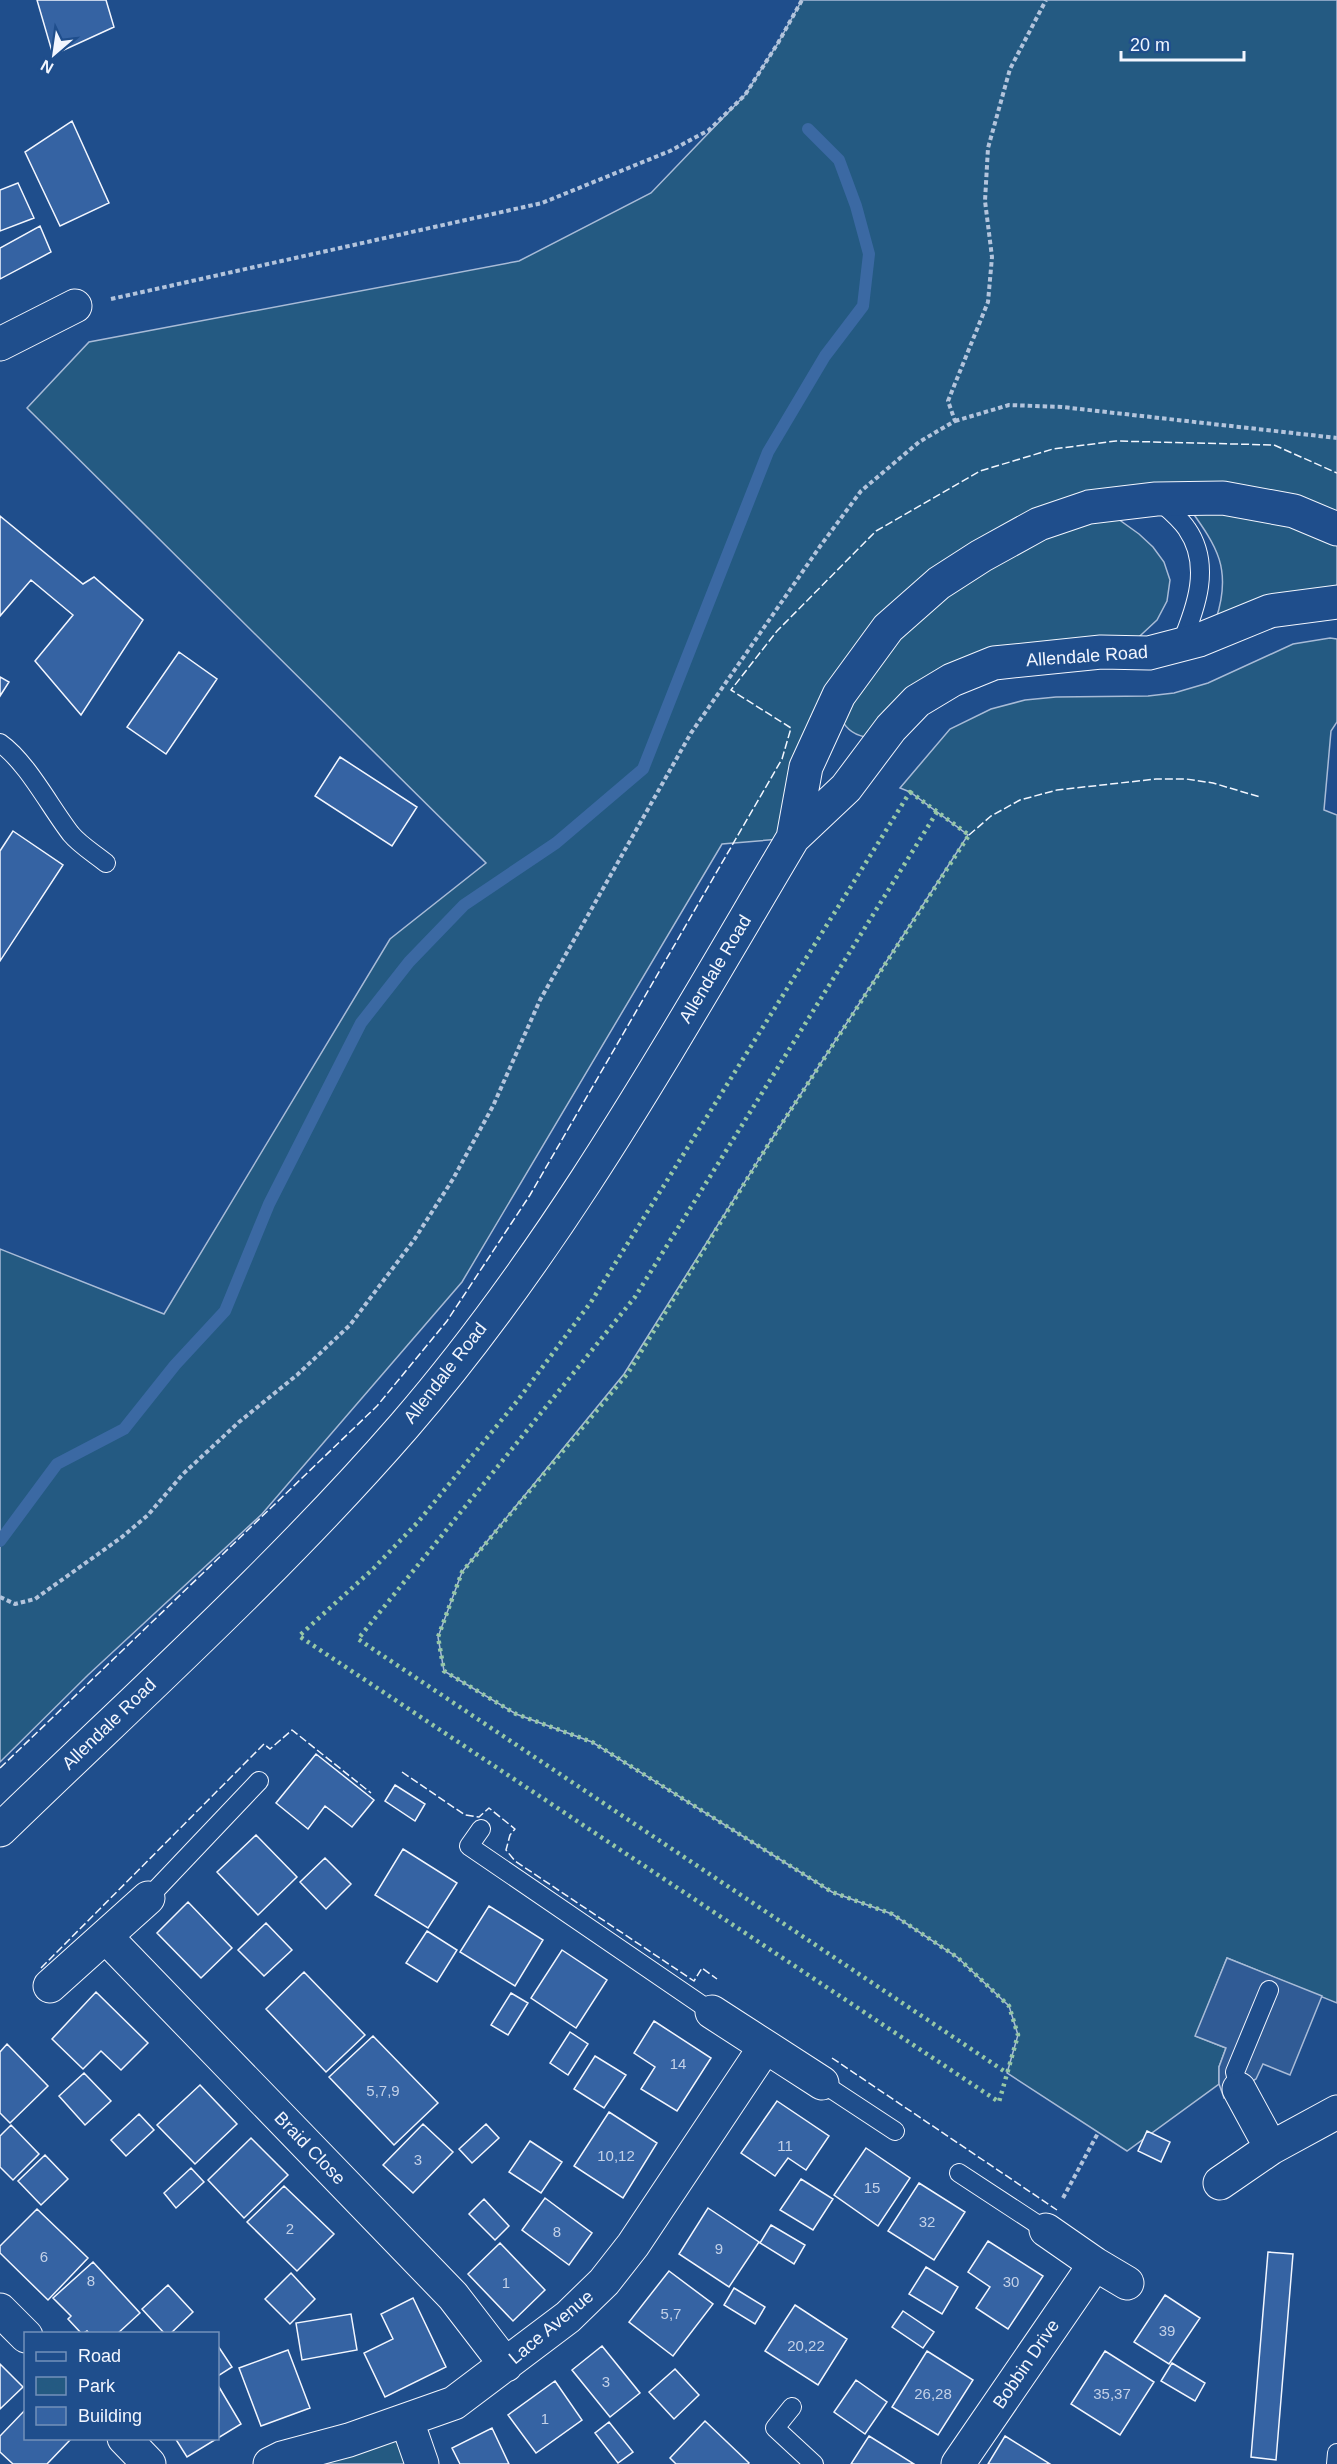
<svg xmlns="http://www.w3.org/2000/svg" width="1337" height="2464" viewBox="0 0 1337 2464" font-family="Helvetica,sans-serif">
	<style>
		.green { fill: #245a82; stroke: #a8bbd7; stroke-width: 1.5 }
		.parking { fill: #305b95; stroke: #a8bbd7; stroke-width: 1.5 }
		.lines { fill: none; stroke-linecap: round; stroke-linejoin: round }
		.stream { stroke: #3b69a3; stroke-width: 12 }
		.building { fill: #3563a3; stroke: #f2f6ff; stroke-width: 1.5 }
		.lane-casing { stroke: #f2f6ff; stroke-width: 20 }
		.street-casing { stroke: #f2f6ff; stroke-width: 35 }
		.path { stroke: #b3c4dc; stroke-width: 4; stroke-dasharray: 4.5 3; stroke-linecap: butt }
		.lane { stroke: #1f4e8c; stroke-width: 18 }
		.street { stroke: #1f4e8c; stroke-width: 33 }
		.hedge { stroke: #97c8a6; stroke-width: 4.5; stroke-dasharray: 3 4.5; stroke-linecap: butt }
		.fence { stroke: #f2f6ff; stroke-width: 1.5; stroke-dasharray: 8 3; stroke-linecap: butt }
		.labels { text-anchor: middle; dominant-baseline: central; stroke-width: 4.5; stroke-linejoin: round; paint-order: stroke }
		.number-label { font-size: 15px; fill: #c3d1e8 }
		.street-label { font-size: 18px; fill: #f2f6ff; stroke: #1f4e8c }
	</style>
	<rect width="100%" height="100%" fill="#1f4e8c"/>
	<path class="green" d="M 802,0 L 1337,0 L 1337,602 L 1216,619 C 1234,564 1213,542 1183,499 L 1100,506 L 1139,534 L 1153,547 L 1164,562 L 1170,580 L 1167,601 L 1157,620 L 1142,634 L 1123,652 L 994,663 L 865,737 C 851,734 845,727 838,714 L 793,838 L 722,844 L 462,1282 L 262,1514 L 88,1675 L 0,1762 L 0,1249 L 164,1314 L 390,939 L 486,863 L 27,408 L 89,342 L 519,261 L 651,193 L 745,95 L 778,43 Z
		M 1330,638 L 1337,639 L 1337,722 L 1331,731 L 1324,810 L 1337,815 L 1337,2003 L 1227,1958 L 1196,2036 L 1226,2048 L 1219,2067 L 1219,2084 L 1127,2151 L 1007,2073 L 1018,2035 L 1009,2006 L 957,1957 L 892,1914 L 832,1892 L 592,1742 L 516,1714 L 444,1671 L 438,1637 L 462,1572 L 624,1374 L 768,1145 L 968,835 L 910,792 L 900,788 L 950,729 L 991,709 L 1025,700 L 1056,697 L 1148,696 L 1174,693 L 1208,683 L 1293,644 Z
		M 407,2421 L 422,2464 L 270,2464 Z"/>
	<path class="parking" d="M 1227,1958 L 1322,1996 L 1290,2075 L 1263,2064 L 1256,2079 L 1224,2098 L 1219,2084 L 1219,2067 L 1226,2048 L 1195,2036 Z"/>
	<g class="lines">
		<path class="stream" d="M 0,1541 L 57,1464 L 124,1429 L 175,1365 L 225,1311 L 269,1204 L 361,1023 L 409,962 L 464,905 L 556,843 L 643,769 L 768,452 L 825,356 L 863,306 L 869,254 L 856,206 L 839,160 L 808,129"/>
	</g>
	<path class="building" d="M 37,0 L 106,0 L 114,27 L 53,55 Z
		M 72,121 L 109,203 L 60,226 L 25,152 Z
		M 18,183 L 34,218 L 0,231 L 0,190 Z
		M 40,226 L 51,252 L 0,279 L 0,248 Z
		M 0,516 L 83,584 L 94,577 L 143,620 L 81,715 L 35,661 L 73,615 L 31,580 L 0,616 Z
		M 179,652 L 217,679 L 166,754 L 127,727 Z
		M 0,677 L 9,682 L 0,696 Z
		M 340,757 L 417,807 L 392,846 L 315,796 Z
		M 13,831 L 63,865 L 0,961 L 0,851 Z
		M 316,1754 L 374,1800 L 352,1827 L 325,1806 L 308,1829 L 276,1803 Z
		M 395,1785 L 425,1804 L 415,1821 L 385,1801 Z
		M 256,1835 L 297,1877 L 258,1915 L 217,1872 Z
		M 403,1849 L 457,1883 L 428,1928 L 375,1895 Z
		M 325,1858 L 351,1884 L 326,1909 L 300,1882 Z
		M 188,1902 L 232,1948 L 201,1978 L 157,1933 Z
		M 489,1906 L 543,1940 L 515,1986 L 460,1952 Z
		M 266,1923 L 292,1950 L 264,1976 L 238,1950 Z
		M 427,1931 L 457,1950 L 437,1982 L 406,1963 Z
		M 562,1950 L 607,1980 L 576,2028 L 531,1998 Z
		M 304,1972 L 365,2035 L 326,2072 L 266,2009 Z
		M 96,1992 L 148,2043 L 121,2070 L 101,2051 L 83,2069 L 52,2039 Z
		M 511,1993 L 528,2003 L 508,2035 L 491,2025 Z
		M 654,2021 L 711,2058 L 677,2111 L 641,2089 L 655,2067 L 634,2053 Z
		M 570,2032 L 588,2044 L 568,2075 L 550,2063 Z
		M 373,2036 L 438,2103 L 394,2145 L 329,2077 Z
		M 7,2044 L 48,2086 L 10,2123 L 0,2113 L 0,2052 Z
		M 595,2056 L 626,2075 L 604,2108 L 574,2089 Z
		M 84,2073 L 111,2101 L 85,2125 L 59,2096 Z
		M 200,2085 L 237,2124 L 195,2164 L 157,2125 Z
		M 777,2101 L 829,2136 L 806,2170 L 788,2158 L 775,2176 L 741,2153 Z
		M 609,2112 L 657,2143 L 623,2198 L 574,2166 Z
		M 139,2114 L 154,2130 L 126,2156 L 111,2140 Z
		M 423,2124 L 453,2152 L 413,2193 L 383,2165 Z
		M 486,2124 L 499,2138 L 472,2163 L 459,2149 Z
		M 11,2125 L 39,2154 L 13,2180 L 0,2167 L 0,2136 Z
		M 1147,2131 L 1170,2142 L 1161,2162 L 1138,2151 Z
		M 251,2138 L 288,2175 L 244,2218 L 208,2180 Z
		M 530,2141 L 562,2162 L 541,2193 L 509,2172 Z
		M 866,2148 L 910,2178 L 878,2226 L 834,2195 Z
		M 45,2155 L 68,2179 L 41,2205 L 18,2181 Z
		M 191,2168 L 204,2182 L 176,2208 L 164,2193 Z
		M 801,2179 L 833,2199 L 813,2230 L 780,2210 Z
		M 919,2183 L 965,2212 L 934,2260 L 888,2231 Z
		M 284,2186 L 334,2234 L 297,2271 L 247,2222 Z
		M 545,2198 L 592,2233 L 569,2265 L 522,2230 Z
		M 484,2199 L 509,2226 L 495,2240 L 469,2214 Z
		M 708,2208 L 759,2242 L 729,2287 L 679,2254 Z
		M 37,2209 L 88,2258 L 48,2300 L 0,2253 L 0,2246 Z
		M 771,2225 L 805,2245 L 794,2264 L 760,2243 Z
		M 988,2241 L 1043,2276 L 1008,2329 L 976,2308 L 990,2287 L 968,2272 Z
		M 500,2243 L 545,2290 L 513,2321 L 468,2274 Z
		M 1268,2252 L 1293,2254 L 1276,2460 L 1251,2457 Z
		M 93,2262 L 140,2313 L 117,2334 L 90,2334 L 87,2331 L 82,2334 L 68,2319 L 71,2316 L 53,2298 Z
		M 926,2267 L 958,2287 L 942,2314 L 909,2294 Z
		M 669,2271 L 713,2304 L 673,2356 L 629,2322 Z
		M 291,2273 L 315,2299 L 290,2324 L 265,2299 Z
		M 168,2285 L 193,2312 L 170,2334 L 165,2334 L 142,2309 Z
		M 734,2288 L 765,2307 L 755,2324 L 724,2305 Z
		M 1165,2295 L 1200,2318 L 1169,2364 L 1134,2342 Z
		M 413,2298 L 446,2367 L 385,2397 L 364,2353 L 393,2339 L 381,2314 Z
		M 795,2305 L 847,2339 L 818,2385 L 765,2351 Z
		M 903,2311 L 934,2332 L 923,2348 L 892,2327 Z
		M 351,2314 L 357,2350 L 302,2360 L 296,2323 Z
		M 218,2346 L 232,2367 L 218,2376 Z
		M 602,2346 L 640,2393 L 610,2417 L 572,2370 Z
		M 288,2350 L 310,2408 L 261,2426 L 239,2368 Z
		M 927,2351 L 973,2380 L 938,2435 L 892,2407 Z
		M 1105,2351 L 1154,2382 L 1120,2435 L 1071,2404 Z
		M 1172,2363 L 1205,2383 L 1195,2401 L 1161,2381 Z
		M 0,2364 L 23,2387 L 0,2409 Z
		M 675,2369 L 699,2395 L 674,2419 L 649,2392 Z
		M 856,2380 L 887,2402 L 865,2434 L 834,2412 Z
		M 555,2381 L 582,2420 L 536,2453 L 508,2415 Z
		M 219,2387 L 241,2424 L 187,2457 L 175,2438 L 218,2438 Z
		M 26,2409 L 26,2438 L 71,2439 L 47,2464 L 13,2464 L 0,2452 L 0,2436 Z
		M 705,2421 L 749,2463 L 748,2464 L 676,2464 L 670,2458 Z
		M 609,2422 L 633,2452 L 618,2463 L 595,2433 Z
		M 492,2428 L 509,2464 L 460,2464 L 452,2448 Z
		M 869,2436 L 914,2464 L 851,2464 Z
		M 1005,2436 L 1050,2464 L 988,2464 Z"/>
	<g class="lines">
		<defs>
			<path id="lane" d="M 1157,499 C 1167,508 1180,518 1187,529 C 1212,565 1196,608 1181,644
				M 0,743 C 27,762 50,807 71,834 C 80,845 95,854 106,863
				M 481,1829 L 469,1846 L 712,2012
				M 148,1898 L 259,1781
				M 822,2083 L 895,2131
				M 1239,2089 L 1235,2072 L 1269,1990
				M 959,2173 L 1046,2230
				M 792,2407 L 775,2428 L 814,2464
				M 1336,2464 L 1337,2453"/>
			<path id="street" d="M 0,344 L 75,306
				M 1337,529 L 1294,511 L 1223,498 L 1156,499 L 1089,507 L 1039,524 L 981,556 L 939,583 L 888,628 L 839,695 L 806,767 L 793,838 L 846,788 L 891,728 L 917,701 L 952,680 L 994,663 L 1101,652 L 1149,653 L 1199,640 L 1270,611 L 1337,602
				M 0,1830 C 136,1698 279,1570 404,1426 C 558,1248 673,1040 793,838
				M 107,1938 L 453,2296 L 506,2365
				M 50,1986 L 148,1898
				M 712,2012 L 822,2083
				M 1239,2089 L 1271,2148
				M 1220,2183 L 1271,2148 L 1337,2112
				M 1046,2230 L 1095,2264 L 1127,2283
				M 0,2310 L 26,2336
				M 407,2421 L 422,2464
				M 124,2438 L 149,2464
				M 270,2464 L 282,2458 L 349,2440 L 454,2403 L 568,2317 L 604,2282 L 633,2245 L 765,2047
				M 958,2464 L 1095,2264"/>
		</defs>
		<use href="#lane" class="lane-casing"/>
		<use href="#street" class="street-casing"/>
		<path class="path" d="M 111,299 L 542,203 L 670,151 L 709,130 L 745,95 L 778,43 L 802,0
			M 955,421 L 1009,405 L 1062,407 L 1337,438
			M 0,1597 L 15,1604 L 35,1599 L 122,1537 L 148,1515 L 183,1474 L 239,1422 L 297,1375 L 350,1325 L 414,1240 L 453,1179 L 493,1106 L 540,1000 L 691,733 L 821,545 L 861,491 L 919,442 L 955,421 L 948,401 L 988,302 L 992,257 L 985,201 L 988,148 L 1010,69 L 1046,0
			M 1063,2198 L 1098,2133"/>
		<use href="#lane" class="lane"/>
		<use href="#street" class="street"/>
		<path class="hedge" d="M 910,792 L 969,835 L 768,1145 L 628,1373 L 462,1572 L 438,1637 L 444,1671 L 516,1714 L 592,1742 L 832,1892 L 892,1914 L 957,1957 L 1009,2006 L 1018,2035 L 999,2102 L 299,1636 L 373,1569 L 418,1522 L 518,1400 L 591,1302 Z
			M 937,812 L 635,1297 L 358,1639 L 1007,2073"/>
		<path class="fence" d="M 969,835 L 991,816 L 1020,800 L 1057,790 L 1156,779 L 1186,779 L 1213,783 L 1260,797
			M 0,1768 L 377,1406 L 447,1321 L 530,1195 L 782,759 L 791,728 L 731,690 L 777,631 L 876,531 L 980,471 L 1053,449 L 1116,441 L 1274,445 L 1337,473
			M 402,1772 L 465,1815 L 479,1817 L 489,1808 L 515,1829 L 510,1835 L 506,1850 L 515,1861 L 694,1981 L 702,1968 L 717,1979
			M 41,1968 L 264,1744 L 270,1749 L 292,1730 L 371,1793
			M 832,2058 L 1057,2210"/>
	</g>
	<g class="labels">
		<g class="number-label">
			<text x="678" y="2063">14</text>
			<text x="383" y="2090">5,7,9</text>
			<text x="785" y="2145">11</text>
			<text x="616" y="2155">10,12</text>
			<text x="418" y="2159">3</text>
			<text x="872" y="2187">15</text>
			<text x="927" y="2221">32</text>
			<text x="290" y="2228">2</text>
			<text x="557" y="2231">8</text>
			<text x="719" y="2248">9</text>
			<text x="44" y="2256">6</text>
			<text x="91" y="2280">8</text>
			<text x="1011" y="2281">30</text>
			<text x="506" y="2282">1</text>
			<text x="671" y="2313">5,7</text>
			<text x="1167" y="2330">39</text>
			<text x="806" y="2345">20,22</text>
			<text x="606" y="2381">3</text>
			<text x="933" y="2393">26,28</text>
			<text x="1112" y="2393">35,37</text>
			<text x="545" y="2418">1</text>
		</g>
		<g class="street-label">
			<text transform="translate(1087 656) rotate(-4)">Allendale Road</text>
			<text transform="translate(715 969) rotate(-59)">Allendale Road</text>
			<text transform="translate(445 1373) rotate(-52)">Allendale Road</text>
			<text transform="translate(109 1724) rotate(-44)">Allendale Road</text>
			<text transform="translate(310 2148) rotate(46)">Braid Close</text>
			<text transform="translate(551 2327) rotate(-40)">Lace Avenue</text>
			<text transform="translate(1026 2364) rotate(-56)">Bobbin Drive</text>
		</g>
	</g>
	<rect x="24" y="2332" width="195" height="108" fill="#1f4e8c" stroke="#7391ba" stroke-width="1.5"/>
	<rect x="36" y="2352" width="30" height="9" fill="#1f4e8c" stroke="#7391ba" stroke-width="1.5"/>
	<text x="78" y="2362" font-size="18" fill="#f2f6ff">Road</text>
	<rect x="36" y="2377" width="30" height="18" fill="#245a82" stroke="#7391ba" stroke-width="1.5"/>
	<text x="78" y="2392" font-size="18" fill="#f2f6ff">Park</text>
	<rect x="36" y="2407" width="30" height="18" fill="#3563a3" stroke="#7391ba" stroke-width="1.5"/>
	<text x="78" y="2422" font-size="18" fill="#f2f6ff">Building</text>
	<g transform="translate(54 54) rotate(209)" stroke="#1f4e8c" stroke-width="4.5" paint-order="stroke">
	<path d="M0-4.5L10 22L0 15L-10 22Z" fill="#f2f6ff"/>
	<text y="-9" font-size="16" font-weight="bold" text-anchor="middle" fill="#f2f6ff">N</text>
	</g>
	<path d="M1121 51v9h123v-9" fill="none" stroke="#f2f6ff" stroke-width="3"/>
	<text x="1130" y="51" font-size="18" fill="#f2f6ff" stroke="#1f4e8c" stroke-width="4.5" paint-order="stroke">20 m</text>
</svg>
